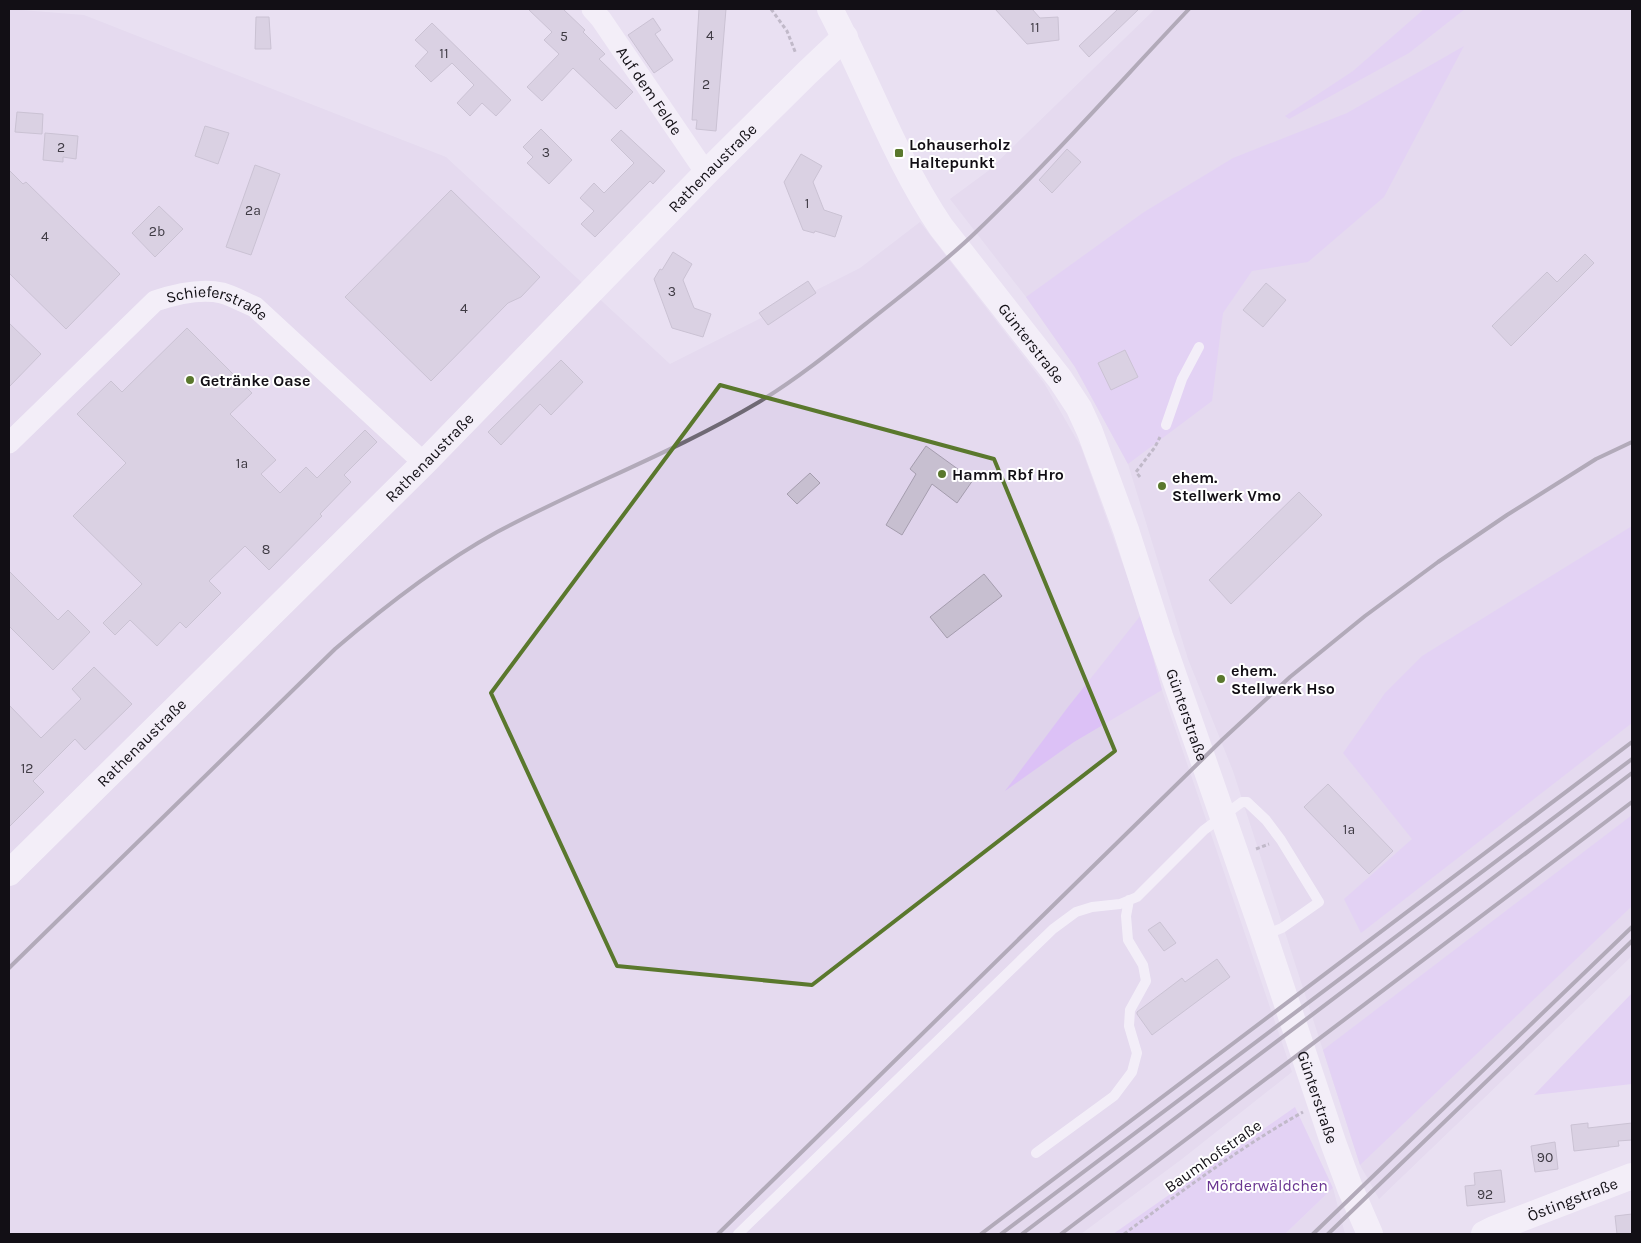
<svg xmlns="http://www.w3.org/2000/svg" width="1641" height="1243" viewBox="0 0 1641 1243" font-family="Karla,sans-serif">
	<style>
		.built { fill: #dfd3eb }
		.green { fill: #dcc1f6 }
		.building { fill: #c7bfd0; stroke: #a59dae }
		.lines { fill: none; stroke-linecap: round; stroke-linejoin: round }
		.path { stroke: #908a97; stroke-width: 3; stroke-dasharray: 4 2.5; stroke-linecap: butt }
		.service { stroke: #fff; stroke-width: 10 }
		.minor { stroke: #fff; stroke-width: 21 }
		.tertiary { stroke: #fff; stroke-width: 26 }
		.rail { stroke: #6f6974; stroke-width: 4 }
		.marked { fill: none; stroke: #5a782d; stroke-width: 4; stroke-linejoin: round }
		.poi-dot { fill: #5a782d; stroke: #fff; stroke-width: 2 }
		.labels { text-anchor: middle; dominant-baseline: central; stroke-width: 4; stroke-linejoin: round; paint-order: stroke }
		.number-label { font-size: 14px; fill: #3f3b44 }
		.street-label { font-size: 16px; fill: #120f15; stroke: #fff }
		.poi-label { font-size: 16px; font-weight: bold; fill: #120f15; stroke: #fff; text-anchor: start }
		.park-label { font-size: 16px; fill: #6a3591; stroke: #fff }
	</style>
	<rect width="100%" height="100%" fill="#e9e0f2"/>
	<path class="built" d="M 9,9 L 84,15 L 446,157 L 670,364 L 860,268 L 920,222 L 1044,383 L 1081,447 L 1141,615 L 1162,690 L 1292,1072 L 1182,1159 L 1081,1234 L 9,1234 Z
		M 1155,9 L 1632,9 L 1632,956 L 1379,1199 L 1360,1165 L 1233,771 L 1188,659 L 1128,464 L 1075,367 L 1026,297 L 950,199 L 988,171 Z
		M 1333,1188 L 1345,1234 L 1285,1234 Z"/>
	<path class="green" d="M 1424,9 L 1465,9 L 1409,53 L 1289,119 L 1285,116 L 1353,71 Z
		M 1464,46 L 1384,197 L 1308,262 L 1252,271 L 1223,313 L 1212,401 L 1128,464 L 1075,367 L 1026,297 L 1144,212 L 1233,158 L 1347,113 Z
		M 1632,526 L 1632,723 L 1361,933 L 1344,899 L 1412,839 L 1343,753 L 1385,693 L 1422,656 Z
		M 1141,615 L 1162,690 L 1074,742 L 1005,791 L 1068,707 Z
		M 1632,815 L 1632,906 L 1360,1165 L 1323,1050 Z
		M 1632,993 L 1632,1084 L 1534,1095 Z
		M 1295,1107 L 1333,1188 L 1285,1234 L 1113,1234 Z"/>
	<path class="building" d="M 528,9 L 563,9 L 585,30 L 583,32 L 605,54 L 599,59 L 633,92 L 616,109 L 573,68 L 542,101 L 527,87 L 559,54 L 544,40 L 552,32 Z
		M 699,9 L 726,9 L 716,131 L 696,129 L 697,120 L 692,120 Z
		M 995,9 L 1032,9 L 1040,18 L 1058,17 L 1059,40 L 1027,44 Z
		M 1118,9 L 1139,9 L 1089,57 L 1079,46 Z
		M 256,17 L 269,17 L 271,49 L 255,49 Z
		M 653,18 L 661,30 L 655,34 L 673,60 L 654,73 L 628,35 Z
		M 432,23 L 511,100 L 496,116 L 482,103 L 470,116 L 457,103 L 474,85 L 452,63 L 431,82 L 415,66 L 428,52 L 415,40 Z
		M 17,112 L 43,114 L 42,134 L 15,132 Z
		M 205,126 L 229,133 L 218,164 L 195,156 Z
		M 541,129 L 572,160 L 549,184 L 527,163 L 533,157 L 523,147 Z
		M 621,130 L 665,171 L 653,184 L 650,181 L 595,237 L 581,224 L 594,211 L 580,198 L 594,183 L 604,193 L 634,163 L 611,140 Z
		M 45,133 L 78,136 L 76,159 L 63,157 L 63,162 L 43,160 Z
		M 1067,149 L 1081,162 L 1052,193 L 1039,180 Z
		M 801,154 L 822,166 L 813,182 L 824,210 L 842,216 L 835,237 L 815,231 L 814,233 L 803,230 L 784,182 Z
		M 255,165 L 280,174 L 251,255 L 226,247 Z
		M 9,170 L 23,184 L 26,182 L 120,274 L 66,329 L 9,273 Z
		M 451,190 L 540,277 L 521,297 L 508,303 L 431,381 L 345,297 Z
		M 159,206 L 183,229 L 155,257 L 132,233 Z
		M 673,252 L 692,264 L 683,280 L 694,308 L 711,314 L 703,337 L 672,328 L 654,279 L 660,269 L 662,270 Z
		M 1585,254 L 1594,263 L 1511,346 L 1492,326 L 1547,272 L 1557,282 Z
		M 808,281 L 816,293 L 768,325 L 759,313 Z
		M 1266,283 L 1286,300 L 1263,327 L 1243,310 Z
		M 9,323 L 41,354 L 9,387 Z
		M 187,328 L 252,393 L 230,414 L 276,460 L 261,474 L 280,493 L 306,467 L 317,478 L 365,430 L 377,442 L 344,475 L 351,482 L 320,514 L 322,516 L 269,570 L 245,546 L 209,581 L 221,593 L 186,628 L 180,622 L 157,646 L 130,620 L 115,635 L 103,623 L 142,584 L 73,516 L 126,463 L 77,414 L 111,381 L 122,392 Z
		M 1125,350 L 1138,377 L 1111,390 L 1098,363 Z
		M 561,360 L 583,382 L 551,415 L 540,404 L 501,445 L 488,432 Z
		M 926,446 L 973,480 L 957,503 L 932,484 L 902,535 L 886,525 L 916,474 L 910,469 Z
		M 810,473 L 820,483 L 797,504 L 787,494 Z
		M 1299,492 L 1322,515 L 1231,604 L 1209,580 Z
		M 9,571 L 58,620 L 68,610 L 90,632 L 53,670 L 9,626 Z
		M 984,574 L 1002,596 L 947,638 L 930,617 Z
		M 94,667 L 132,704 L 85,750 L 75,739 L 33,781 L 44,792 L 9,827 L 9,705 L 41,738 L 81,699 L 72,689 Z
		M 1328,784 L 1393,851 L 1369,874 L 1304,807 Z
		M 1160,922 L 1176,943 L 1164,951 L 1148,930 Z
		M 1217,959 L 1230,977 L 1152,1035 L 1137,1014 L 1137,1012 L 1182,978 L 1185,982 Z
		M 1588,1123 L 1588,1128 L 1632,1123 L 1632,1140 L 1618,1141 L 1619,1146 L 1574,1151 L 1571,1125 Z
		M 1555,1142 L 1558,1169 L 1535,1172 L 1531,1146 Z
		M 1501,1170 L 1505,1202 L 1467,1206 L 1465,1186 L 1475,1185 L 1474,1173 Z
		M 1632,1214 L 1632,1234 L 1617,1234 L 1615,1216 Z"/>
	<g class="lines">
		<path class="path" d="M 771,9 L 787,31 L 796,54
			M 1140,477 L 1136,472 L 1155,447 L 1160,437
			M 1256,849 L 1269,844
			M 1124,1234 C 1182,1191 1239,1148 1303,1112"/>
		<path class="service" d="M 1166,425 L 1182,379 L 1199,347
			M 1036,1153 L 1114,1096 L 1132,1072 L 1137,1053 L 1129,1026 L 1130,1010 L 1146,981 L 1143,965 L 1128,940 L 1126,916 L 1129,900
			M 738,1234 L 1053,929 L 1076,912 L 1092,907 L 1120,904 L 1137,897 L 1204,830 L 1242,802 L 1247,802 L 1266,820 L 1281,840 L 1319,902 L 1282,928 L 1265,935"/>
		<g class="minor">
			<path id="s1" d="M 592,9 L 601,19 L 706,173"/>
			<path id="s2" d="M 9,443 L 155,301 C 176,294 200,288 222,293 C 233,296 245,303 255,307 L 424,463"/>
		</g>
		<g class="tertiary">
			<path id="s3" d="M 830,9 C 868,81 895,159 941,227 L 1060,379 L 1079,408 L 1090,432 L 1126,530 L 1160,636 L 1264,935 L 1334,1145 L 1350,1188 L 1370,1234"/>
			<path id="s4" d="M 9,873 L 424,463 L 706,173 L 808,72 L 845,37"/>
			<path id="s5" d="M 1484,1234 L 1494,1229 L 1632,1176"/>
		</g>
		<path class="rail" d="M 9,968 L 335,649 C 385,606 439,564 497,532 C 583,486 675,452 759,402 C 797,379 833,350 868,322 C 904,293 942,265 976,232 C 1050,161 1119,83 1189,9
			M 718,1234 L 1222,740 L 1290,677 L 1365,616 L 1438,562 L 1507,515 L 1596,459 L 1632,442
			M 981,1234 L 1632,742
			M 1001,1234 L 1632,759
			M 1022,1234 L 1632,773
			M 1061,1234 L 1632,802
			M 1313,1234 L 1632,927
			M 1328,1234 L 1632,941"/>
	</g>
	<path d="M0 0H1641V1243H0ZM 720,385 L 994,459 L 1115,751 L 812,985 L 617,966 L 491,693 Z" fill="#e9e0f2" fill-opacity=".55" fill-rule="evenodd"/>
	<path class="marked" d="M 720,385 L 994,459 L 1115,751 L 812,985 L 617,966 L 491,693 Z"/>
	<g class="poi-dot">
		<rect x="894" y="148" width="10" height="10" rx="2.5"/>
		<circle cx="190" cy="380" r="5"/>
		<circle cx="942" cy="474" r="5"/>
		<circle cx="1162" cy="486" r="5"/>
		<circle cx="1221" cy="679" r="5"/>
	</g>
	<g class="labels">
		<g class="number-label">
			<text x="1035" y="27">11</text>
			<text x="710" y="35">4</text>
			<text x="564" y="36">5</text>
			<text x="444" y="53">11</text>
			<text x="706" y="84">2</text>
			<text x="61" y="147">2</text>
			<text x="546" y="152">3</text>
			<text x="807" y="203">1</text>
			<text x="253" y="210">2a</text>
			<text x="157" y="231">2b</text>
			<text x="45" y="236">4</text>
			<text x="672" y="291">3</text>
			<text x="464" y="308">4</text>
			<text x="242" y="463">1a</text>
			<text x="266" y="549">8</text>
			<text x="27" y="768">12</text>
			<text x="1349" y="829">1a</text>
			<text x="1545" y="1157">90</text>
			<text x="1485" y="1194">92</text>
		</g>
		<g class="street-label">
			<text stroke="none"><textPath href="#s1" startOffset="100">Auf dem Felde</textPath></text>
			<text stroke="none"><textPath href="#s4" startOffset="996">Rathenaustraße</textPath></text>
			<text stroke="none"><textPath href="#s2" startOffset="269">Schieferstraße</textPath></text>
			<text stroke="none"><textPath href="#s3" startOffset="392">Günterstraße</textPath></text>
			<text stroke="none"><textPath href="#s4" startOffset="591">Rathenaustraße</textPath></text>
			<text stroke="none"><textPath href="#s3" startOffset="798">Günterstraße</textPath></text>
			<text stroke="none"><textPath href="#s4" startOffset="186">Rathenaustraße</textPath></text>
			<text stroke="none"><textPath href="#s3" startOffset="1202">Günterstraße</textPath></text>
			<text transform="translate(1213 1156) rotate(-35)">Baumhofstraße</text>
			<text stroke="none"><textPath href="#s5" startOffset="95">Östingstraße</textPath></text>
		</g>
		<g class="poi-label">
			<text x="909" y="144">Lohauserholz<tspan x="909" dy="18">Haltepunkt</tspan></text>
			<text x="200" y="380">Getränke Oase</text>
			<text x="952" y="474">Hamm Rbf Hro</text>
			<text x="1172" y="477">ehem.<tspan x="1172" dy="18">Stellwerk Vmo</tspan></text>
			<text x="1231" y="670">ehem.<tspan x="1231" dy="18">Stellwerk Hso</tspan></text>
		</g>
		<g class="park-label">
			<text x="1267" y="1185">Mörderwäldchen</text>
		</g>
	</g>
	<rect width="1641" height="1243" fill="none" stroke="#120f15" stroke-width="20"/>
</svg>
